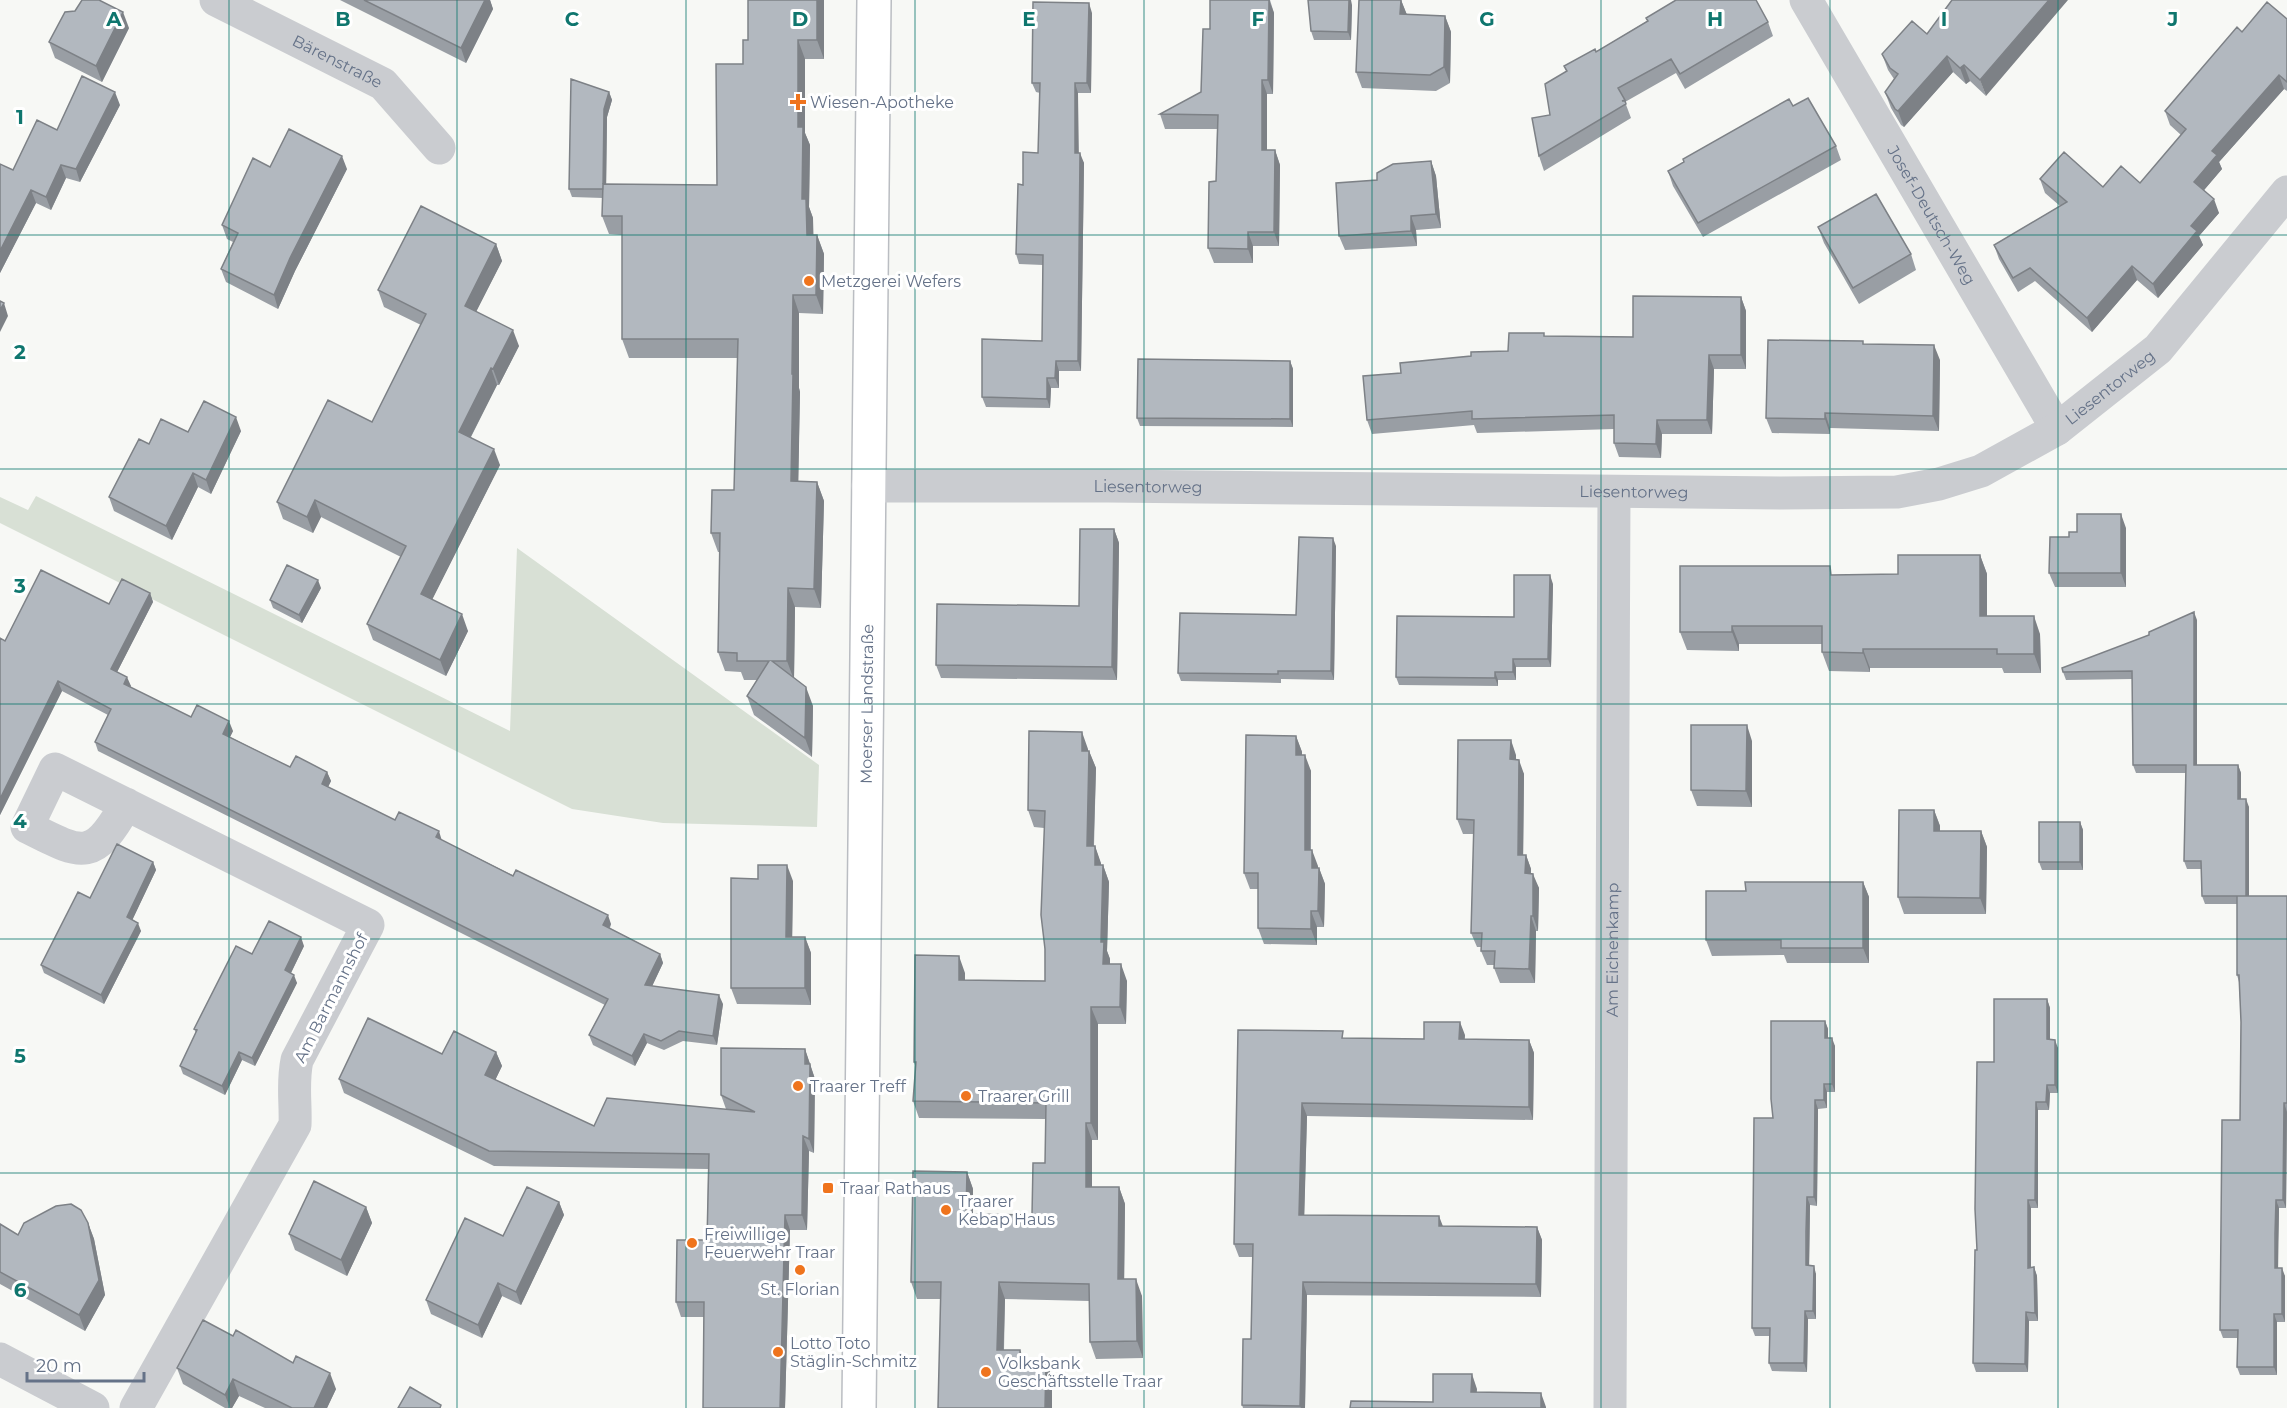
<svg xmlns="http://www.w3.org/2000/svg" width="2287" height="1408" viewBox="0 0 2287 1408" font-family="Montserrat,sans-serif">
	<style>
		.green { fill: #d8e0d5 }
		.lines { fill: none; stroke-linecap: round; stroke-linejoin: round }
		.major-casing { stroke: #babdc2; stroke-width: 36 }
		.minor { stroke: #caccd0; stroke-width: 33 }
		.major { stroke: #fff; stroke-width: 33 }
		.wall { fill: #999ea4 }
		.shaded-wall { fill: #7d8186 }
		.building { fill: #b2b8bf; stroke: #7d8186; stroke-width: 1.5 }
		.grid { fill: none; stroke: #0f766e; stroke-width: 1.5; stroke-opacity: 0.55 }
		.poi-dot { fill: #ef741d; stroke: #fff; stroke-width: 2 }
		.labels { text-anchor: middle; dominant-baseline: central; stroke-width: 6; stroke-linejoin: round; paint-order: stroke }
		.street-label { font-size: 16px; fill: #657288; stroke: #fff }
		.poi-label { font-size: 16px; fill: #657288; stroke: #fff; text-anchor: start }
		.grid-label { font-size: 20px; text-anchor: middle; font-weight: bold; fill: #0f766e; stroke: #fff; stroke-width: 6; stroke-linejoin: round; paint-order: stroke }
	</style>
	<rect width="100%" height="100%" fill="#f7f8f5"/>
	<path class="green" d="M 36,496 L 510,731 L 517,548 L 819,765 L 817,827 L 663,823 L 572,809 L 0,523 L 0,497 L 28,510 Z"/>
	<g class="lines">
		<defs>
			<g id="major">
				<path id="s5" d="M 859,1408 L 874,0"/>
			</g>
		</defs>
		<use href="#major" class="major-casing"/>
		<g class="minor">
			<path id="s1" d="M 216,0 L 383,84 L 439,148"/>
			<path id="s2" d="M 1806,0 L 2057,429"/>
			<path id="s3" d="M 868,486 L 1108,486 L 1781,493 L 1897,492 L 1939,484 L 1981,471 L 2057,429 L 2158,349 L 2287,192"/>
			<path d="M 126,804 C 93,864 81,854 27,827 L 55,769 L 368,925 L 297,1060 C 292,1084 296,1101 295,1125 L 136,1408"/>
			<path d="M 0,1359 L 93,1408"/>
			<path id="s4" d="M 1610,1408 L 1614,492"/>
		</g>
		<use href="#major" class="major"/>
	</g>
	<path class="wall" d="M 340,0 L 490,0 L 493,9 L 466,63 Z
		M 824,0 L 824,59 L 805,59 L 805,133 L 810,145 L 809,207 L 813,218 L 813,235 L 817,235 L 824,254 L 823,314 L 799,313 L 799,388 L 800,392 L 798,482 L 817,482 L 824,501 L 821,608 L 795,607 L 794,678 L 813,706 L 812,757 L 754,715 L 747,696 L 757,680 L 744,680 L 741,672 L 725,671 L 718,652 L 720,552 L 718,552 L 711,533 L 734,490 L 738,358 L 629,358 L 622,339 L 622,235 L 609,234 L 602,216 L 603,198 L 572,197 L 569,189 L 609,92 L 612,100 L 607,117 L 606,184 L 717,185 L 748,40 Z
		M 1210,0 L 1270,0 L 1274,13 L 1273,94 L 1267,94 L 1267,150 L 1275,150 L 1280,165 L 1279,246 L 1253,246 L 1253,263 L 1214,263 L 1208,248 L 1216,181 L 1217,129 L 1165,129 L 1160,114 L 1201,92 L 1210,29 Z
		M 1359,0 L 1401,0 L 1407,15 L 1445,16 L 1451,32 L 1450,83 L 1436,91 L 1362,88 L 1356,72 Z
		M 1952,0 L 1986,96 L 1970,81 L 1966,84 L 1953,72 L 1904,127 L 1901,125 L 1891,108 L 1885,92 L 1894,79 L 1888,70 L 1882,54 L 1927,34 Z
		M 1352,5 L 1351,40 L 1314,40 L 1311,31 Z
		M 1092,13 L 1091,93 L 1078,93 L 1078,153 L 1084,163 L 1081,371 L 1059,371 L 1059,388 L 1051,388 L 1050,408 L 986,407 L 982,397 L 1042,341 L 1043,265 L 1019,264 L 1016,254 L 1023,185 L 1038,153 L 1040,93 L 1036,92 L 1032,83 Z
		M 1646,18 L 1768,22 L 1773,36 L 1685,89 L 1676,73 L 1625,102 L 1631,118 L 1544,171 L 1539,156 L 1550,115 L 1566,71 L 1564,66 L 1596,52 L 1647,21 Z
		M 2287,19 L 2287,91 L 2284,89 L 2219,162 L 2222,169 L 2204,190 L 2219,213 L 2199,236 L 2203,245 L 2158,298 L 2137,280 L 2092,332 L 2035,281 L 2018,292 L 1999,259 L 1994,245 L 2060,206 L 2045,193 L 2040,179 L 2103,187 L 2140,183 L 2181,135 L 2170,125 L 2165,111 L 2242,32 Z
		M 129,28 L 102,82 L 55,58 L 49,42 Z
		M 120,105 L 80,182 L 66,178 L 51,210 L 36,203 L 0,273 L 0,164 L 13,170 L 57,130 Z
		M 1793,106 L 1836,146 L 1841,160 L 1703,237 L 1673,186 L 1668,171 Z
		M 1431,161 L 1436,176 L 1441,228 L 1416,230 L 1417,246 L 1345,250 L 1339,236 L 1377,180 Z
		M 270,167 L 347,169 L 295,271 L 278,309 L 226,282 L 221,269 L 233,242 L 227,239 L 222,225 Z
		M 1818,227 L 1911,254 L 1916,270 L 1859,304 L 1824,243 Z
		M 496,244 L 502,261 L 476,311 L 519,346 L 499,385 L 497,385 L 471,437 L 500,465 L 432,599 L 468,631 L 446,676 L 373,640 L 367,624 L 401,557 L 321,517 L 313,533 L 283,519 L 277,502 L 372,422 L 421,325 L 384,307 L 378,290 Z
		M 1741,297 L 1746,311 L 1746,369 L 1714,369 L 1712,434 L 1662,434 L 1661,458 L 1619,457 L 1614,443 L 1614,429 L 1477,433 L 1474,425 L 1372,434 L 1367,420 L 1401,373 L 1471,356 L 1508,351 L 1546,336 L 1633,337 Z
		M 1864,344 L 1940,360 L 1939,431 L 1830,428 L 1830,434 L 1772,433 L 1766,418 Z
		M 1290,361 L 1293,369 L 1293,427 L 1140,426 L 1137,418 Z
		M 241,431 L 211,494 L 198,487 L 172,540 L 114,511 L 109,497 L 149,444 L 188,432 Z
		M 2126,528 L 2126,587 L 2055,587 L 2049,573 L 2069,537 Z
		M 1114,529 L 1119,543 L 1117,680 L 941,678 L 936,665 L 1079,606 Z
		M 1336,546 L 1334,680 L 1281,679 L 1281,683 L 1181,681 L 1178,673 L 1296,615 Z
		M 1980,555 L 1987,574 L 1987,616 L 2040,634 L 2041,673 L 2004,673 L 2002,668 L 1870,668 L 1870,672 L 1829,671 L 1822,652 L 1822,644 L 1739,644 L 1739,651 L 1687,650 L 1680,632 L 1834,575 L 1898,574 Z
		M 1553,584 L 1551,667 L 1516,667 L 1516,680 L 1498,680 L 1498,686 L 1399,685 L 1396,677 L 1514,617 Z
		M 321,588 L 302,623 L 273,608 L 270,600 Z
		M 150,593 L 153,602 L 117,672 L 131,686 L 130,687 L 191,717 L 233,731 L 230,737 L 290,767 L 327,772 L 331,781 L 328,787 L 395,820 L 442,840 L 611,924 L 610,928 L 660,954 L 663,963 L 652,986 L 723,1004 L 717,1045 L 683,1041 L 664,1050 L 647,1043 L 635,1066 L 593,1045 L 589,1035 L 605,1005 L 98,751 L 95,742 L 108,715 L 62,691 L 0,815 L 0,638 L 5,641 L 109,604 Z
		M 2197,620 L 2197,765 L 2238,765 L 2241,773 L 2241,799 L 2249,807 L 2249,896 L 2287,896 L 2287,1112 L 2286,1208 L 2279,1208 L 2278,1242 L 2278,1268 L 2285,1276 L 2285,1322 L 2277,1322 L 2277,1375 L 2240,1375 L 2237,1367 L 2238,1338 L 2223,1338 L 2220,1330 L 2240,1120 L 2241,1022 L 2239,982 L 2237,975 L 2237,904 L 2205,904 L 2202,896 L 2201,869 L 2187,869 L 2184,861 L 2186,773 L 2136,773 L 2133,765 L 2132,679 L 2066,680 L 2063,672 Z
		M 1296,736 L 1302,752 L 1302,755 L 1311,771 L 1311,850 L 1318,868 L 1319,868 L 1325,884 L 1324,927 L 1317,927 L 1317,945 L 1264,944 L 1258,928 L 1258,889 L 1250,889 L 1244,873 Z
		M 1752,741 L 1752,807 L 1697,806 L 1691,790 Z
		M 1088,749 L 1088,751 L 1089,751 L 1096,768 L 1094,846 L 1095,846 L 1101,865 L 1103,865 L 1109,882 L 1107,951 L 1110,959 L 1110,964 L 1127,981 L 1126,1024 L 1098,1024 L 1098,1140 L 1092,1140 L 1092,1187 L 1119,1187 L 1125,1204 L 1124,1279 L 1142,1296 L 1143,1358 L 1096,1359 L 1090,1342 L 1089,1301 L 1005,1299 L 1004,1350 L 1020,1350 L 1024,1360 L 1046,1361 L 1052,1378 L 1052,1408 L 941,1299 L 917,1299 L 911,1282 L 967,1172 L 973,1189 L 973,1214 L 1032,1215 L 1045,1163 L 1046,1119 L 919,1118 L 913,1101 L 916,1068 L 914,1062 L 965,973 L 965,980 L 1045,981 L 1044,828 L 1034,827 L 1028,810 Z
		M 1516,755 L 1516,760 L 1524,774 L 1523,855 L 1526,855 L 1531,869 L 1531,874 L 1539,888 L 1538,931 L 1536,931 L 1535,983 L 1500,983 L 1494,968 L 1495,965 L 1487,965 L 1481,951 L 1481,947 L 1477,947 L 1471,933 L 1474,834 L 1463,834 L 1457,819 Z
		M 1934,810 L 1940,826 L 1940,831 L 1981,831 L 1987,847 L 1986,914 L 1904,914 L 1898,897 Z
		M 2080,822 L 2083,830 L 2083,870 L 2042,870 L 2039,862 Z
		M 153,862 L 156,870 L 132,920 L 141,931 L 104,1004 L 44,973 L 41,965 L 90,898 Z
		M 793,881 L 792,937 L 805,937 L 811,953 L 811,1005 L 737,1004 L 731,988 Z
		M 1863,882 L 1869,897 L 1869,963 L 1787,963 L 1784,955 L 1712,956 L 1706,940 L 1746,891 Z
		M 304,946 L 291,973 L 297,983 L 255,1066 L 242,1060 L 225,1095 L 183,1074 L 180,1066 L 196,1033 L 194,1029 L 252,954 Z
		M 2047,999 L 2050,1008 L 2050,1039 L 2058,1048 L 2058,1093 L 2050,1093 L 2049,1110 L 2038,1110 L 2038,1208 L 2031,1208 L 2031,1268 L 2034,1267 L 2037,1276 L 2038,1321 L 2029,1321 L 2028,1372 L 1976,1372 L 1973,1363 L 1977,1250 L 1994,1062 Z
		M 1825,1021 L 1828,1029 L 1828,1038 L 1835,1046 L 1835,1092 L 1827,1092 L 1827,1108 L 1818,1109 L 1817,1206 L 1810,1205 L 1809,1266 L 1816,1274 L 1816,1319 L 1808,1319 L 1807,1372 L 1772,1371 L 1769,1363 L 1770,1336 L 1755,1336 L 1752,1328 L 1773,1118 Z
		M 1238,1030 L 1345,1038 L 1424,1039 L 1465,1035 L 1464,1039 L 1529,1040 L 1534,1053 L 1533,1120 L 1307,1116 L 1304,1215 L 1443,1226 L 1537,1227 L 1542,1240 L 1541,1297 L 1307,1295 L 1305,1408 L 1243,1408 L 1242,1405 L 1251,1339 L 1253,1257 L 1239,1257 L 1234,1244 Z
		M 805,1049 L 815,1079 L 814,1153 L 809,1151 L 807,1230 L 790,1230 L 785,1408 L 703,1408 L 704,1317 L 681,1317 L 676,1302 L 707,1240 L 708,1169 L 494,1166 L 344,1093 L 339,1079 L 442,1054 L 496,1052 L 502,1066 L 495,1080 L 594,1126 L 726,1109 L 721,1095 Z
		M 559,1202 L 564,1215 L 521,1305 L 502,1296 L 482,1338 L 431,1314 L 426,1300 L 503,1236 Z
		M 366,1207 L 372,1223 L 347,1276 L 295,1250 L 289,1234 Z
		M 88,1223 L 94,1239 L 105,1295 L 85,1331 L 0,1284 L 0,1224 L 18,1235 Z
		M 233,1336 L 336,1389 L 327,1408 L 265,1408 L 239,1396 L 232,1408 L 225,1408 L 183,1384 L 177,1368 Z"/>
	<path class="shaded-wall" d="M 485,0 L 490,0 L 493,9 L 466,63 L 461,48 Z
		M 817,0 L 824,0 L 824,59 L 817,40 Z
		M 1269,0 L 1274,13 L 1273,94 L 1268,80 Z
		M 1349,0 L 1351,0 L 1352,5 L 1351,40 L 1348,32 Z
		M 1401,0 L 1407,15 L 1400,14 Z
		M 2049,0 L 2068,0 L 1986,96 L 1980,80 Z
		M 1089,3 L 1092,13 L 1091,93 L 1087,83 Z
		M 123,12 L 129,28 L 102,82 L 96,66 Z
		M 1445,16 L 1451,32 L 1450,83 L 1444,67 Z
		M 798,40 L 805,59 L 805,133 L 810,145 L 809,207 L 813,218 L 814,254 L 807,235 L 802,199 L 798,127 Z
		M 1947,56 L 1953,72 L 1904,127 L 1898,111 Z
		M 1964,65 L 1970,81 L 1966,84 L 1960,68 Z
		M 2279,75 L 2284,89 L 2219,162 L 2222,169 L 2199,196 L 2194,182 L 2212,151 Z
		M 1262,80 L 1267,94 L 1267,164 L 1262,150 Z
		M 1075,83 L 1078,93 L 1079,163 L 1075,153 Z
		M 115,92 L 120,105 L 80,182 L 76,169 Z
		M 609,92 L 612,100 L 607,117 L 606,198 L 603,189 L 604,109 Z
		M 1275,150 L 1280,165 L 1279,246 L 1274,232 Z
		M 1080,153 L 1084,163 L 1081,371 L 1078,361 Z
		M 342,156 L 347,169 L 295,271 L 278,309 L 274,295 L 290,258 Z
		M 1431,161 L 1436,176 L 1441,228 L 1436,214 Z
		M 61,165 L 66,178 L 51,210 L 46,197 Z
		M 31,190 L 36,203 L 0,273 L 0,251 Z
		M 2214,199 L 2219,213 L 2199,236 L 2203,245 L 2158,298 L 2153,284 L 2191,226 Z
		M 1411,216 L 1416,230 L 1417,246 L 1411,231 Z
		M 1248,232 L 1253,246 L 1253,263 L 1248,249 Z
		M 817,235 L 824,254 L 823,314 L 816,295 Z
		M 496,244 L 502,261 L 471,322 L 465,306 Z
		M 2132,266 L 2137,280 L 2092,332 L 2087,318 Z
		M 793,295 L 799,313 L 799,388 L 800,392 L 798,500 L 791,481 Z
		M 1741,297 L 1746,311 L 1746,369 L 1741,355 Z
		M 4,303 L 8,316 L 0,332 L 0,310 Z
		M 513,330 L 519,346 L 499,385 L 493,369 Z
		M 1934,345 L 1940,360 L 1939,431 L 1933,416 Z
		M 1709,355 L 1714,369 L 1712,434 L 1707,420 Z
		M 1056,361 L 1059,371 L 1059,388 L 1055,378 Z
		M 1290,361 L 1293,369 L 1293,427 L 1290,419 Z
		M 491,368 L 497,385 L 465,448 L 459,432 Z
		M 1047,378 L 1051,388 L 1050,408 L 1047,399 Z
		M 1825,413 L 1830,428 L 1830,434 L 1825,419 Z
		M 236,417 L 241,431 L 211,494 L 206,480 Z
		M 1657,420 L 1662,434 L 1661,458 L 1656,444 Z
		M 494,449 L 500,465 L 427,610 L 421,594 Z
		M 193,473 L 198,487 L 172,540 L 166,526 Z
		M 817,482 L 824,501 L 821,608 L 814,589 Z
		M 315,500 L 321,517 L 313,533 L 307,517 Z
		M 2121,514 L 2126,528 L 2126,587 L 2121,573 Z
		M 1114,529 L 1119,543 L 1117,680 L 1112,667 Z
		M 1333,538 L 1336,546 L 1334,680 L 1331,671 Z
		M 1980,555 L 1987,574 L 1987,635 L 1980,616 Z
		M 1550,575 L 1553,584 L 1551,667 L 1548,659 Z
		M 318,580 L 321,588 L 302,623 L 299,615 Z
		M 788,588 L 795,607 L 794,680 L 787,661 Z
		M 150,593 L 153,602 L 114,678 L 111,669 Z
		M 2194,612 L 2197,620 L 2197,773 L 2194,765 Z
		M 462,614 L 468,631 L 446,676 L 440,660 Z
		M 2034,616 L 2040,634 L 2041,673 L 2034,654 Z
		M 1732,626 L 1739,644 L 1739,651 L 1732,632 Z
		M 1863,649 L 1870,668 L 1870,672 L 1863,653 Z
		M 1513,659 L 1516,667 L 1516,680 L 1513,672 Z
		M 1495,672 L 1498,680 L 1498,686 L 1495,678 Z
		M 127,677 L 131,686 L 127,693 L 124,684 Z
		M 58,681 L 62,691 L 0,815 L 0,799 Z
		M 806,687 L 813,706 L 812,757 L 805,738 Z
		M 229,721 L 233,731 L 227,743 L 223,734 Z
		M 1747,725 L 1752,741 L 1752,807 L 1746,791 Z
		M 1082,732 L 1088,749 L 1088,768 L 1082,751 Z
		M 1296,736 L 1302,752 L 1302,771 L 1296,755 Z
		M 1511,740 L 1516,755 L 1516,774 L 1510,759 Z
		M 1089,751 L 1096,768 L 1093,863 L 1087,846 Z
		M 1305,755 L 1311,771 L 1310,866 L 1305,850 Z
		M 1519,760 L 1524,774 L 1523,869 L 1518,855 Z
		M 2238,765 L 2241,773 L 2241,807 L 2238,799 Z
		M 327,772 L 331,781 L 325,793 L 322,784 Z
		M 2246,799 L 2249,807 L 2249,904 L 2246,896 Z
		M 1934,810 L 1940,826 L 1940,847 L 1934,831 Z
		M 2080,822 L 2083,830 L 2083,870 L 2080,862 Z
		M 439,831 L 442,841 L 436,837 Z
		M 1981,831 L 1987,847 L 1986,914 L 1980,898 Z
		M 1095,846 L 1101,863 L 1101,882 L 1095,865 Z
		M 1312,850 L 1318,866 L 1318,884 L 1312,868 Z
		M 1526,855 L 1531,869 L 1530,888 L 1525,873 Z
		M 153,862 L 156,870 L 130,925 L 127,917 Z
		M 787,865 L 793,881 L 792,953 L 786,937 Z
		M 1103,865 L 1109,882 L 1107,951 L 1110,959 L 1110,981 L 1103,964 L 1101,942 Z
		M 1319,868 L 1325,884 L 1324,927 L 1318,911 Z
		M 1533,874 L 1539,888 L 1538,931 L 1533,916 Z
		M 1863,882 L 1869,897 L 1869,963 L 1863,948 Z
		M 1311,911 L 1317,927 L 1317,945 L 1311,929 Z
		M 608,915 L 611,924 L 606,934 L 603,925 Z
		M 1531,916 L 1536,931 L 1535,983 L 1529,969 Z
		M 138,923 L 141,931 L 104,1004 L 101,995 Z
		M 301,937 L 304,946 L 288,979 L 285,970 Z
		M 805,937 L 811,953 L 811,1005 L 805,988 Z
		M 660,954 L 663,963 L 648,995 L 645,985 Z
		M 959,956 L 965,973 L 965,997 L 959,980 Z
		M 1121,964 L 1127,981 L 1126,1024 L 1120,1007 Z
		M 294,975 L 297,983 L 255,1066 L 252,1058 Z
		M 719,995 L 723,1004 L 717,1045 L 713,1036 Z
		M 2047,999 L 2050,1008 L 2050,1048 L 2047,1039 Z
		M 1091,1007 L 1098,1024 L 1098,1140 L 1091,1123 Z
		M 1825,1021 L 1828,1029 L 1828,1046 L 1825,1038 Z
		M 1460,1022 L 1465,1035 L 1464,1052 L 1459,1039 Z
		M 644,1034 L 647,1043 L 635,1066 L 632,1056 Z
		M 1832,1038 L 1835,1046 L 1835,1092 L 1832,1084 Z
		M 1529,1040 L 1534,1053 L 1533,1120 L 1529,1107 Z
		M 2055,1040 L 2058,1048 L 2058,1093 L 2055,1085 Z
		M 805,1049 L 815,1079 L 814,1153 L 809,1139 Z
		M 239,1052 L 242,1060 L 225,1095 L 222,1086 Z
		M 496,1052 L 502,1066 L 491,1089 L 485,1075 Z
		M 1824,1084 L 1827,1092 L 1827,1108 L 1824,1100 Z
		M 2047,1085 L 2050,1093 L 2049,1110 L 2046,1102 Z
		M 1815,1100 L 1818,1109 L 1817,1206 L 1814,1197 Z
		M 2036,1102 L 2038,1110 L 2038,1208 L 2035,1200 Z
		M 1302,1103 L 1307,1116 L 1304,1227 L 1299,1215 Z
		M 2284,1103 L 2287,1112 L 2286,1208 L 2283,1200 Z
		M 1086,1123 L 1092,1140 L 1092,1204 L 1086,1187 Z
		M 803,1136 L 809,1151 L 807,1230 L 802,1215 Z
		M 967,1172 L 973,1189 L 973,1231 L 966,1214 Z
		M 1119,1187 L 1125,1204 L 1124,1296 L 1118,1279 Z
		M 1807,1197 L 1810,1205 L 1809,1274 L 1806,1265 Z
		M 2028,1200 L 2031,1208 L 2031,1276 L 2028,1268 Z
		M 2276,1200 L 2279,1208 L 2278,1276 L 2275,1268 Z
		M 559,1202 L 564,1215 L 521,1305 L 516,1292 Z
		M 366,1207 L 372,1223 L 347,1276 L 341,1260 Z
		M 785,1215 L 790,1230 L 785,1408 L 780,1408 Z
		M 1439,1216 L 1444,1229 L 1439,1226 Z
		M 88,1223 L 94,1239 L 105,1295 L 85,1331 L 79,1315 Z
		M 1537,1227 L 1542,1240 L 1541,1297 L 1536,1284 Z
		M 1814,1266 L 1816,1274 L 1816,1319 L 1813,1311 Z
		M 2034,1267 L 2037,1276 L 2038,1321 L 2035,1313 Z
		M 2282,1268 L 2285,1276 L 2285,1322 L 2282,1314 Z
		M 1136,1279 L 1142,1296 L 1143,1358 L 1137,1341 Z
		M 999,1282 L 1005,1299 L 1003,1367 L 997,1350 Z
		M 1303,1282 L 1307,1295 L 1305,1408 L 1301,1408 L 1300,1406 Z
		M 498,1283 L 502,1296 L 482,1338 L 478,1325 Z
		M 1805,1311 L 1808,1319 L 1807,1372 L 1804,1363 Z
		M 2026,1312 L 2029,1321 L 2028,1372 L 2025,1364 Z
		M 2274,1314 L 2277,1322 L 2277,1375 L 2274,1367 Z
		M 1020,1350 L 1027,1367 L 1020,1360 Z
		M 1046,1361 L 1052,1378 L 1052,1408 L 1045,1408 Z
		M 330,1373 L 336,1389 L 327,1408 L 314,1408 Z
		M 1472,1374 L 1477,1389 L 1476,1406 L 1471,1392 Z
		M 233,1379 L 239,1396 L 232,1408 L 230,1408 L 225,1395 Z
		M 1541,1393 L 1546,1407 L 1546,1408 L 1541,1408 Z"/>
	<path class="building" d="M 82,0 L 99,0 L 123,12 L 96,66 L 49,42 L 65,12 L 75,11 Z
		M 364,0 L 485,0 L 461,48 Z
		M 748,0 L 817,0 L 817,40 L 798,40 L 798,127 L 803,127 L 802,199 L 806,199 L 807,235 L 817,235 L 816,295 L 793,295 L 792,374 L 793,374 L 791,481 L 817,482 L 814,589 L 788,588 L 787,661 L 772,661 L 806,687 L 805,738 L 747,696 L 769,661 L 737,661 L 737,653 L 718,652 L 720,533 L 711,533 L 712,490 L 734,490 L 738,339 L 622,339 L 622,216 L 602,216 L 603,184 L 717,185 L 716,64 L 743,64 L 743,40 L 748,40 Z
		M 1210,0 L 1269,0 L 1268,80 L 1262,80 L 1262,150 L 1275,150 L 1274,232 L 1248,232 L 1248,249 L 1208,248 L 1209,182 L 1216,181 L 1218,115 L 1160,114 L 1201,92 L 1203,29 L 1210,29 Z
		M 1308,0 L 1349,0 L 1348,32 L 1311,31 Z
		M 1359,0 L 1401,0 L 1400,14 L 1445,16 L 1444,67 L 1430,75 L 1356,72 Z
		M 1676,0 L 1756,0 L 1768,22 L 1680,74 L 1671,59 L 1618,88 L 1625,100 L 1622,101 L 1625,101 L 1626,104 L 1539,156 L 1532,118 L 1550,115 L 1545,84 L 1567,71 L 1564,66 L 1595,49 L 1596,52 L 1648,21 L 1646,18 Z
		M 1952,0 L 2049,0 L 1980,80 L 1964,65 L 1960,68 L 1947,56 L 1898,111 L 1895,109 L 1885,92 L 1898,74 L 1890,68 L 1882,54 L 1912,21 L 1927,34 Z
		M 1033,2 L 1089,3 L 1087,83 L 1075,83 L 1075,153 L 1080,153 L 1078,361 L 1056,361 L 1055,378 L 1047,378 L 1047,399 L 982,397 L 982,339 L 1042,341 L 1043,255 L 1016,254 L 1018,184 L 1023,185 L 1023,152 L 1038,153 L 1040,83 L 1032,83 Z
		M 2267,2 L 2287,19 L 2287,82 L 2279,75 L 2212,151 L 2217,155 L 2194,182 L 2214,199 L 2191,226 L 2197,231 L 2153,284 L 2132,266 L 2087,318 L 2030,268 L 2013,278 L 1994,245 L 2067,202 L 2040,179 L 2064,152 L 2103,187 L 2121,166 L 2140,183 L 2186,129 L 2165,111 L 2237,27 L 2242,32 Z
		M 82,76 L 115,92 L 76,169 L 61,165 L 46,197 L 31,190 L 0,251 L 0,164 L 13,170 L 37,120 L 57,130 Z
		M 571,79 L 609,92 L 604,109 L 603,189 L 569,189 Z
		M 1808,98 L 1836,146 L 1698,223 L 1668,171 L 1684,162 L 1683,159 L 1789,99 L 1793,106 Z
		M 289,129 L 342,156 L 290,258 L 274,295 L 221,269 L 238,233 L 222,225 L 253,158 L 270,167 Z
		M 1431,161 L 1436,214 L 1411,216 L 1411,231 L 1339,236 L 1336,183 L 1377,180 L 1377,173 L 1393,164 Z
		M 1876,194 L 1911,254 L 1853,288 L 1818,227 Z
		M 421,206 L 496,244 L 465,306 L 513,330 L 493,369 L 491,368 L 459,432 L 494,449 L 421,594 L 462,614 L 440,660 L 367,624 L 406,546 L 315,500 L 307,517 L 277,502 L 328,400 L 372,422 L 426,314 L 378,290 Z
		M 1633,296 L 1741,297 L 1741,355 L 1709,355 L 1707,420 L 1657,420 L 1656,444 L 1614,443 L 1614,415 L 1472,419 L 1472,411 L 1367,420 L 1363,376 L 1401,373 L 1400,363 L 1471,356 L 1471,352 L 1508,351 L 1509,333 L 1544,333 L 1544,336 L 1633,337 Z
		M 0,301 L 4,303 L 0,310 Z
		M 1768,340 L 1863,341 L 1863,344 L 1934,345 L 1933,416 L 1825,413 L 1825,419 L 1766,418 Z
		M 1138,359 L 1290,361 L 1290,419 L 1137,418 Z
		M 204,401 L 236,417 L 206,480 L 193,473 L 166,526 L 109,497 L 139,439 L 149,444 L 161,419 L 188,432 Z
		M 2077,514 L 2121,514 L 2121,573 L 2049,573 L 2050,537 L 2069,537 L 2069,532 L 2077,532 Z
		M 1080,529 L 1114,529 L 1112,667 L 936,665 L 937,604 L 1079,606 Z
		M 1299,537 L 1333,538 L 1331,671 L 1278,671 L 1278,674 L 1178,673 L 1180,613 L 1296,615 Z
		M 1898,555 L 1980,555 L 1980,616 L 2034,616 L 2034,654 L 1997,654 L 1997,649 L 1863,649 L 1863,653 L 1822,652 L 1822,626 L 1732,626 L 1732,632 L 1680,632 L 1680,566 L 1830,566 L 1831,575 L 1898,574 Z
		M 287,565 L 318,580 L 299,615 L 270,600 Z
		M 41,570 L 109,604 L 122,579 L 150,593 L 111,669 L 127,677 L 124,684 L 191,717 L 197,705 L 229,721 L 223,734 L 290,767 L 296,756 L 327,772 L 322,784 L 395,820 L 399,812 L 439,831 L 436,837 L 513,876 L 516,870 L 608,915 L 603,925 L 660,954 L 645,985 L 719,995 L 713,1036 L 679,1031 L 661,1041 L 644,1034 L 632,1056 L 589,1035 L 608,999 L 95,742 L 111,709 L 58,681 L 0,799 L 0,638 L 5,641 Z
		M 1514,575 L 1550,575 L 1548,659 L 1513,659 L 1513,672 L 1495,672 L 1495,678 L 1396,677 L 1397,616 L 1514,617 Z
		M 2194,612 L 2194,765 L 2238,765 L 2238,799 L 2246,799 L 2246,896 L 2202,896 L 2201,861 L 2184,861 L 2186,765 L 2133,765 L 2132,671 L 2063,672 L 2062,668 L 2149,635 L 2149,632 Z
		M 1691,725 L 1747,725 L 1746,791 L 1691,790 Z
		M 1029,731 L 1082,732 L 1082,751 L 1089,751 L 1087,846 L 1095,846 L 1095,865 L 1103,865 L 1101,942 L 1104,942 L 1103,964 L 1121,964 L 1120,1007 L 1091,1007 L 1091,1123 L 1086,1123 L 1086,1187 L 1119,1187 L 1118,1279 L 1136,1279 L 1137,1341 L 1090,1342 L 1089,1284 L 999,1282 L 997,1350 L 1020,1350 L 1020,1360 L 1046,1361 L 1045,1408 L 938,1408 L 941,1282 L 911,1282 L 913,1171 L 967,1172 L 966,1214 L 1032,1215 L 1033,1163 L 1045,1163 L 1046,1103 L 913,1101 L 916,1062 L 914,1062 L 915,955 L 959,956 L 959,980 L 1045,981 L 1045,949 L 1041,915 L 1045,811 L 1028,810 Z
		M 1246,735 L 1296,736 L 1296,755 L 1305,755 L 1305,850 L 1312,850 L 1312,868 L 1319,868 L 1318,911 L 1311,911 L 1311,929 L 1258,928 L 1258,873 L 1244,873 Z
		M 1458,740 L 1511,740 L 1510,759 L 1519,760 L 1518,855 L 1526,855 L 1525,873 L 1533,874 L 1533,916 L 1531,916 L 1529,969 L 1494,968 L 1495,951 L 1481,951 L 1482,933 L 1471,933 L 1474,820 L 1457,819 Z
		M 1899,810 L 1934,810 L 1934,831 L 1981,831 L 1980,898 L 1898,897 Z
		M 2039,822 L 2080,822 L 2080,862 L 2039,862 Z
		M 117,844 L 153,862 L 127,917 L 138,923 L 101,995 L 41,965 L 78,892 L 90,898 Z
		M 758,865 L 787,865 L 786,937 L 805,937 L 805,988 L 731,988 L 731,878 L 758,879 Z
		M 1745,882 L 1863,882 L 1863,948 L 1781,948 L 1781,940 L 1706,940 L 1706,891 L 1746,891 Z
		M 2237,896 L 2287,896 L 2287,1103 L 2284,1103 L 2283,1200 L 2276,1200 L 2275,1234 L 2275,1268 L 2282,1268 L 2282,1314 L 2274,1314 L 2274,1367 L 2237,1367 L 2238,1330 L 2220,1330 L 2222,1120 L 2240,1120 L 2241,1022 L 2239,975 L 2237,975 Z
		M 269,921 L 301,937 L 285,970 L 294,975 L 252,1058 L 239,1052 L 222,1086 L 180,1066 L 197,1030 L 194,1029 L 236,946 L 252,954 Z
		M 1994,999 L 2047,999 L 2047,1039 L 2055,1040 L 2055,1085 L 2047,1085 L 2046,1102 L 2036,1102 L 2035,1200 L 2028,1200 L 2028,1268 L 2034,1267 L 2035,1313 L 2026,1312 L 2025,1364 L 1973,1363 L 1975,1250 L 1977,1250 L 1975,1209 L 1977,1062 L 1994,1062 Z
		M 368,1018 L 442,1054 L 454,1031 L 496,1052 L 485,1075 L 594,1126 L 607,1098 L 755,1112 L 721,1095 L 721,1048 L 805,1049 L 805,1064 L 810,1064 L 809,1139 L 803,1136 L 802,1215 L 785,1215 L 780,1408 L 703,1408 L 704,1302 L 676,1302 L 677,1240 L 707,1240 L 709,1154 L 489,1151 L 339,1079 Z
		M 1771,1021 L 1825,1021 L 1825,1038 L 1832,1038 L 1832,1084 L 1824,1084 L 1824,1100 L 1815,1100 L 1814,1197 L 1807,1197 L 1806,1232 L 1806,1265 L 1814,1266 L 1813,1311 L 1805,1311 L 1804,1363 L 1769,1363 L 1770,1328 L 1752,1328 L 1754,1118 L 1773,1118 L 1771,1099 Z
		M 1424,1022 L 1460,1022 L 1459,1039 L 1529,1040 L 1529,1107 L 1302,1103 L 1299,1215 L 1439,1216 L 1439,1226 L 1537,1227 L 1536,1284 L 1303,1282 L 1300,1406 L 1242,1405 L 1243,1339 L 1251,1339 L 1253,1244 L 1234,1244 L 1238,1030 L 1343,1031 L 1342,1038 L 1424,1039 Z
		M 314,1181 L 366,1207 L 341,1260 L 289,1234 Z
		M 527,1187 L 559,1202 L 516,1292 L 498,1283 L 478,1325 L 426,1300 L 465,1218 L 503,1236 Z
		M 71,1204 L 81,1210 L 88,1223 L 99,1280 L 79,1315 L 0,1272 L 0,1224 L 18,1235 L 24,1223 L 56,1206 Z
		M 203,1320 L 233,1336 L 236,1330 L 293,1363 L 296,1356 L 330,1373 L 314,1408 L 292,1408 L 233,1379 L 225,1395 L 177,1368 Z
		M 1433,1374 L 1472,1374 L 1471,1392 L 1541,1393 L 1541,1408 L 1350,1408 L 1351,1401 L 1433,1402 Z
		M 410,1387 L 441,1405 L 440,1408 L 398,1408 Z"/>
	<path class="grid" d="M 229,0 L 229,1408M 457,0 L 457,1408M 686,0 L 686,1408M 915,0 L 915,1408M 1144,0 L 1144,1408M 1372,0 L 1372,1408M 1601,0 L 1601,1408M 1830,0 L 1830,1408M 2058,0 L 2058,1408M 0,235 L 2287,235M 0,469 L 2287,469M 0,704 L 2287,704M 0,939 L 2287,939M 0,1173 L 2287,1173"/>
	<g class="poi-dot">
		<path d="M795 93h6v6h6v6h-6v6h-6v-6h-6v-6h6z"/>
		<circle cx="809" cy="281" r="6"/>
		<circle cx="798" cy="1086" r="6"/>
		<circle cx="966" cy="1096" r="6"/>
		<rect x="822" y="1182" width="12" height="12" rx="3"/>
		<circle cx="946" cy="1210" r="6"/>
		<circle cx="692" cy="1243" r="6"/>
		<circle cx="800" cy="1270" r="6"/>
		<circle cx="778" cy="1352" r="6"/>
		<circle cx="986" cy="1372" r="6"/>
	</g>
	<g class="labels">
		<g class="street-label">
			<text stroke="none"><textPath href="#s1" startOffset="136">Bärenstraße</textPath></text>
			<text stroke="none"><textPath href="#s2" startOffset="249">Josef-Deutsch-Weg</textPath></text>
			<text stroke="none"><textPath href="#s3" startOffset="1270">Liesentorweg</textPath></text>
			<text stroke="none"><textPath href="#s3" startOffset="280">Liesentorweg</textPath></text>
			<text stroke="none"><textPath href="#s3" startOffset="766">Liesentorweg</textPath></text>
			<text stroke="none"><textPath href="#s5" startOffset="704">Moerser Landstraße</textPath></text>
			<text stroke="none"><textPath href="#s4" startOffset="458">Am Eichenkamp</textPath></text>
			<text transform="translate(331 998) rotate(-63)">Am Barmannshof</text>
		</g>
		<g class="poi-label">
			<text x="810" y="102">Wiesen-Apotheke</text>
			<text x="821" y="281">Metzgerei Wefers</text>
			<text x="810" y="1086">Traarer Treff</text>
			<text x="978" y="1096">Traarer Grill</text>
			<text x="840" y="1188">Traar Rathaus</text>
			<text x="958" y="1201">Traarer<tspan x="958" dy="18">Kebap Haus</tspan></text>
			<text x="704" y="1234">Freiwillige<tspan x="704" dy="18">Feuerwehr Traar</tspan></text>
			<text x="800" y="1289" text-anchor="middle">St. Florian</text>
			<text x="790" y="1343">Lotto Toto<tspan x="790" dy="18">Stäglin-Schmitz</tspan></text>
			<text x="998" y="1363">Volksbank<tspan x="998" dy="18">Geschäftsstelle Traar</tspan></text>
		</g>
	</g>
	<g class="grid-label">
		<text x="114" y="26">A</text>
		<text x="343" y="26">B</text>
		<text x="572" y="26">C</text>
		<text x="800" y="26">D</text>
		<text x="1029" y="26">E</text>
		<text x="1258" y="26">F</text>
		<text x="1487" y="26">G</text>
		<text x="1715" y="26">H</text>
		<text x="1944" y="26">I</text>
		<text x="2173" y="26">J</text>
		<text x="20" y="124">1</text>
		<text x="20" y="359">2</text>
		<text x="20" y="593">3</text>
		<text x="20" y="828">4</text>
		<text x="20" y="1063">5</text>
		<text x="20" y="1297">6</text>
	</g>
	<path d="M27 1372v9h117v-9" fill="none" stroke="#657288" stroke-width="3"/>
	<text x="36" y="1372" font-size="18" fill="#657288" stroke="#ffffff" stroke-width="4.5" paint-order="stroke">20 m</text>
</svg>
